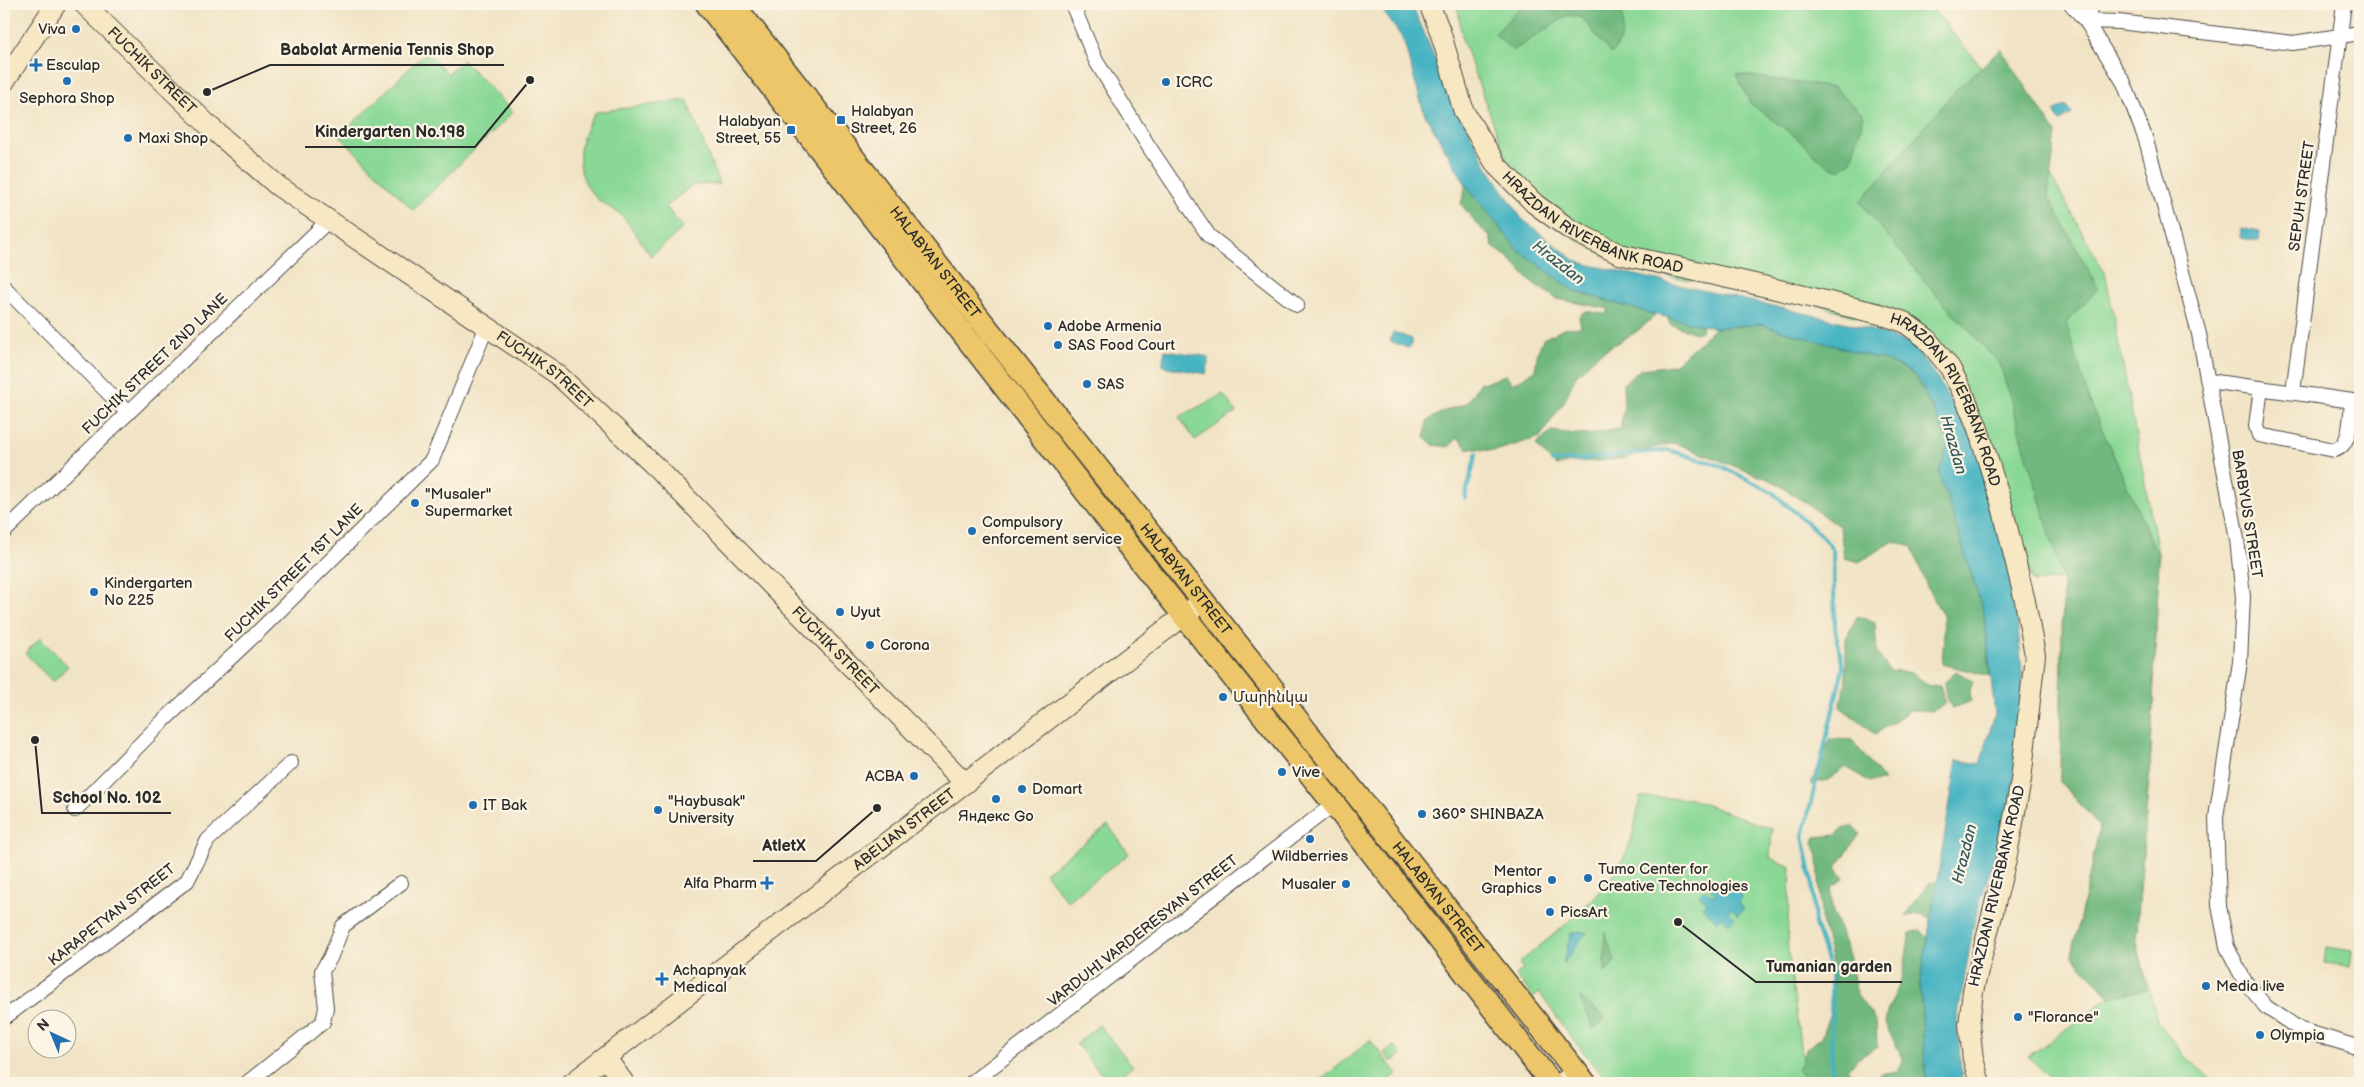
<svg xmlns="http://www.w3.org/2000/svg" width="2364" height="1087" viewBox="0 0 2364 1087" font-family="'Balsamiq Sans','Noto Sans Armenian',sans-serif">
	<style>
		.green { fill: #8ad896; stroke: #5a8260 }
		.forest { fill: #6fb87f; stroke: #4d7255 }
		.water { fill: #46b4c2; stroke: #387076 }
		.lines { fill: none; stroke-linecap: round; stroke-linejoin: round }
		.stream { stroke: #46b4c2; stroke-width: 4 }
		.street-casing { stroke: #494742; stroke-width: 16 }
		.secondary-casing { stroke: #494742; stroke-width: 22 }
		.primary-casing { stroke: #494742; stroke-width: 25 }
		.street { stroke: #fff; stroke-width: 14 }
		.secondary { stroke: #f7e8c3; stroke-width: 20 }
		.primary { stroke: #ecc669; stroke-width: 22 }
		.poi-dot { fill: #1f6fb2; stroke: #fcf5e5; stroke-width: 2 }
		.labels { text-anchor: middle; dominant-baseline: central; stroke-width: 4.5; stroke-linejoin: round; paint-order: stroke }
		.poi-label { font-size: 15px; fill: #2b2b2b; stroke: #fcf5e5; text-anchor: start }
		.street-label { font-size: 15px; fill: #2b2b2b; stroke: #fcf5e5 }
		.water-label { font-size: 16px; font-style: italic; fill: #345b60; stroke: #fcf5e5 }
		.leader { fill: none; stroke: #2b2b2b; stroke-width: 2 }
		.callout-dot { fill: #2b2b2b; stroke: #fcf5e5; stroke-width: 2 }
		.callout-label { font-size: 16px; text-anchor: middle; font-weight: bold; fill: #2b2b2b; stroke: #fcf5e5; stroke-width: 4.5; stroke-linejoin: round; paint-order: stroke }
	</style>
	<rect width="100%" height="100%" fill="#fcf5e5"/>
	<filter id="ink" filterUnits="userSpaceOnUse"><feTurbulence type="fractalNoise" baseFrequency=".02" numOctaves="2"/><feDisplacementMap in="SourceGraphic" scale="10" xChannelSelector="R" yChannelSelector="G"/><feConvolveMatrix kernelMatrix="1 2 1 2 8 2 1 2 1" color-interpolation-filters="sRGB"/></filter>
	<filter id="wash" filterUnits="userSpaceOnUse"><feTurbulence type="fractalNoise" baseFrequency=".0096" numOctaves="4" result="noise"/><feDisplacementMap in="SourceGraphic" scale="20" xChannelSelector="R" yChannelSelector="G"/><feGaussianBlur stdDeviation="1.12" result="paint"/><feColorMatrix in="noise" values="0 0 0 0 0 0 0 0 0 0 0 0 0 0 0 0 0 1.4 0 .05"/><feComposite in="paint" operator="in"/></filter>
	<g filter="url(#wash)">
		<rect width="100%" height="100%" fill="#f1e3c5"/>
		<path class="green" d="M 1457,4 L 1929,4 L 2012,104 L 2106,276 L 2159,558 L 2151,751 L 2136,939 L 2158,1023 L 2185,1057 L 2217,1083 L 2054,1083 L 2028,1057 L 2110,997 L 2072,955 L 2100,826 L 2060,782 L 2063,579 L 2033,582 L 1988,432 L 1921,337 L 1742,281 L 1689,280 L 1628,269 L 1575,238 L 1519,192 L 1463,42 Z
			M 426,52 L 448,74 L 463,60 L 513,112 L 413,210 L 340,136 Z
			M 687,100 L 719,184 L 692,185 L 666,207 L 683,228 L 651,256 C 641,243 632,226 621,215 C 613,208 603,205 595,197 C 572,171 577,138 596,112 Z
			M 1223,394 L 1236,412 L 1195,440 L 1179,417 Z
			M 40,638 L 68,666 L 53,682 L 25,653 Z
			M 1640,797 L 1691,799 L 1772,829 L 1770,858 L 1791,867 L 1787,940 L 1801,1052 L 1814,1083 L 1605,1083 L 1603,1081 L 1605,1078 L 1567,1032 L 1539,992 L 1534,998 L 1516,975 L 1523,969 L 1519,963 C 1557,931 1600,901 1624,857 C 1634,839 1636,817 1640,797 Z
			M 1108,825 L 1129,854 L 1067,901 L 1045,873 Z
			M 2326,947 L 2352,951 L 2350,966 L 2324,963 Z
			M 1099,1025 L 1133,1066 L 1113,1083 L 1109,1083 L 1076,1044 Z
			M 1370,1040 L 1397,1074 L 1385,1083 L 1321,1083 L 1320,1081 Z
			M 1394,1046 L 1401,1055 L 1391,1062 L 1384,1053 Z"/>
		<path class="forest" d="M 1523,4 L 1621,4 C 1623,24 1626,37 1611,54 L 1582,18 L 1568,15 L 1513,51 L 1495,34 Z
			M 2001,49 L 2056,133 L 2048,196 L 2098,288 L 2066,323 L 2089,400 L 2159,558 L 2151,751 L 2136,939 L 2147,989 L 2110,997 L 2072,955 L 2100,826 L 2060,782 L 2063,579 L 2000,364 L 1937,296 L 1860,202 L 1955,91 Z
			M 1736,74 L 1835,88 L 1864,116 L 1851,161 L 1840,170 L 1827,165 L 1794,136 L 1750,103 Z
			M 1466,185 L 1516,248 L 1574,291 L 1656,315 L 1636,332 L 1598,354 L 1576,376 L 1564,402 L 1540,437 L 1495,451 L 1467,448 L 1458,438 L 1449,447 L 1433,445 L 1425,437 L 1427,421 L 1442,412 L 1467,403 L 1480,382 L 1485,383 L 1505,375 L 1514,384 L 1535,370 L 1538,351 L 1543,339 L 1566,328 L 1581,327 L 1579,316 L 1585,311 L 1605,314 L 1610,309 L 1557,299 L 1530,281 L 1509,258 L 1493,247 L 1489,235 L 1477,225 L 1461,204 Z
			M 1667,317 L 1703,325 L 1702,330 L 1696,333 L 1670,324 Z
			M 1760,324 L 1896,364 L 1916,376 L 1949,442 L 1940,473 L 1984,614 L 1990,676 L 1942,664 L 1944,637 L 1943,615 L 1928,589 L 1912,547 L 1894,541 L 1859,562 L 1844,558 L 1840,527 L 1775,482 L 1675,443 L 1652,448 L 1626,458 L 1601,461 L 1570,462 L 1556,466 L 1536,445 L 1551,431 L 1585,435 L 1620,429 L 1624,408 L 1623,384 L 1641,369 L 1674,365 L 1715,328 Z
			M 1858,616 L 1875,623 L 1877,653 L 1890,671 L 1913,673 L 1929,686 L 1940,685 L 1946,704 L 1932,711 L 1910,710 L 1876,734 L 1840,707 L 1846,681 L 1846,638 Z
			M 1956,671 L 1973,681 L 1970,691 L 1971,701 L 1952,709 L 1946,695 L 1944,683 Z
			M 1830,739 L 1852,740 L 1884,781 L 1870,782 L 1846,767 L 1828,780 L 1811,784 Z
			M 1854,826 L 1860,834 L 1836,867 L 1844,879 L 1831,887 L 1832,909 L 1851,961 L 1856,994 L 1876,1021 L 1877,1047 L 1859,1058 L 1848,1069 L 1865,1083 L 1812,1083 L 1798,1071 L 1807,1048 L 1821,1038 L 1829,1016 L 1834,971 L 1821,917 L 1818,857 L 1813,842 L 1815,837 L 1836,835 L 1842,829 Z
			M 1937,882 L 1931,918 L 1921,914 L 1906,916 L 1915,901 L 1929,883 Z
			M 1921,930 L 1928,939 L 1920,984 L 1926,1083 L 1873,1083 L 1879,1074 L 1898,1071 L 1903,1058 L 1885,1024 L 1887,1012 L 1902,978 L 1910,933 Z
			M 1605,932 L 1615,961 L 1605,972 Z
			M 1579,997 L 1606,1018 L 1594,1029 Z"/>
		<path class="water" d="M 1378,4 L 1412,4 L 1446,85 L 1487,166 L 1522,219 L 1577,262 L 1856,325 L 1912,344 L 1939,381 L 1973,440 L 2013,572 L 2025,705 L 2014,790 L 1974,923 L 1957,1021 L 1962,1083 L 1926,1083 L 1920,984 L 1957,760 L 1980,764 L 1995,714 L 1984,614 L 1939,473 L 1949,442 L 1916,376 L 1896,364 L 1760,324 L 1715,328 L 1645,312 L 1574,291 L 1516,248 L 1466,185 L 1424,113 L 1403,39 Z
			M 2066,105 L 2072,114 L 2060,121 L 2054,111 Z
			M 2241,228 L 2260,231 L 2259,241 L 2240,238 Z
			M 1393,332 L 1412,339 L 1412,345 L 1408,348 L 1390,341 Z
			M 1165,350 L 1209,357 L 1206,374 L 1162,366 Z
			M 1714,880 L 1721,887 L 1727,881 L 1743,897 L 1738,902 L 1744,909 L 1738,915 L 1731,908 L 1728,911 L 1735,918 L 1729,924 L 1722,916 L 1717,922 L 1702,907 L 1707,902 L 1699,895 L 1705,889 L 1712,896 L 1715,893 L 1708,886 Z
			M 1587,932 L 1563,964 L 1571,933 Z"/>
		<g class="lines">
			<path class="stream" d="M 1552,462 L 1668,450 L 1719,465 L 1772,492 L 1821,535 L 1833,550 L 1835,628 L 1843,668 L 1803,836 L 1812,881 L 1815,924 L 1831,972 L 1832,1071 L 1826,1083
				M 1465,498 L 1476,454"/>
		</g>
	</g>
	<g filter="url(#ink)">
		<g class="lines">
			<defs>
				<path id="street" d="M 1072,4 L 1096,61 L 1149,147 L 1209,236 L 1297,305
					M 2071,4 L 2086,21 L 2124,83 L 2146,140 L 2199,334 L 2237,539 L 2243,597 L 2240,662 L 2216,817 L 2219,906 L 2227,947 L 2244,980 L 2266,1007 L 2301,1030 L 2360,1048
					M 2086,21 L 2119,22 L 2293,43 L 2360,33
					M 2086,21 L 2092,4
					M 4,287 L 128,413
					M 2209,381 L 2360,402
					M 2261,388 L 2256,426 L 2259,435 L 2334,450 C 2352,446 2350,416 2352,401
					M 2293,392 L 2344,4
					M 4,532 L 329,220
					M 75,810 L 160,724 L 258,632 L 432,460 L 487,326
					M 4,1018 L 187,881 L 208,840 L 291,763
					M 247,1083 L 323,1022 L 326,1008 L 322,971 L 330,958 L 343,926 L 401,883
					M 971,1083 L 1334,804"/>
				<g id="secondary">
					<path id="s1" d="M 84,4 L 208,125 L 278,186 L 557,374 L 659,470 L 965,783"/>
					<path id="s2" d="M 1429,4 L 1440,31 L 1464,112 L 1497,166 L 1535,204 L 1568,228 L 1619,254 L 1746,282 L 1880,314 L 1904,322 L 1926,338 L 1950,368 L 1964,395 L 1977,426 L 2001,502 L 2025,601 L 2035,655 L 2021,780 L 2006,860 L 1973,991 L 1969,1025 L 1973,1059 L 1980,1083"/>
					<path d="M 4,82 L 56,4"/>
					<path d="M 606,1058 L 624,1083"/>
					<path id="s3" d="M 572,1083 L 1203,601"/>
					<path d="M 1562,1083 L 1576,1072"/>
				</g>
				<g id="primary">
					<path d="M 707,4 L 1115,529 L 1334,804 L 1551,1083"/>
					<path id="s4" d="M 733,4 L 971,308 L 1585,1083"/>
				</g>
			</defs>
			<use href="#street" class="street-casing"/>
			<use href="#secondary" class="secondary-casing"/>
			<use href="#primary" class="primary-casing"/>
			<use href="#street" class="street"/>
			<use href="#secondary" class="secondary"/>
			<use href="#primary" class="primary"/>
		</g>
	</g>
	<g class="poi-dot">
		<circle cx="76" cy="29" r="5"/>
		<path d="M33.5 57.5h5v5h5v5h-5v5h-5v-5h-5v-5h5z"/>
		<circle cx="67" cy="81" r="5"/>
		<circle cx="1166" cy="82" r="5"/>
		<rect x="836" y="115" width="10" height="10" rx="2.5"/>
		<rect x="786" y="125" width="10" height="10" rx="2.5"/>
		<circle cx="128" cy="138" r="5"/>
		<circle cx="1048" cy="326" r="5"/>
		<circle cx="1058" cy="345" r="5"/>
		<circle cx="1087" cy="384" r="5"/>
		<circle cx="415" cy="503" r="5"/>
		<circle cx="972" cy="531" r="5"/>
		<circle cx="94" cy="592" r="5"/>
		<circle cx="840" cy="612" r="5"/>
		<circle cx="870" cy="645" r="5"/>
		<circle cx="1223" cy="697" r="5"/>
		<circle cx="1282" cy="772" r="5"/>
		<circle cx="914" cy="776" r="5"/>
		<circle cx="1022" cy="789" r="5"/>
		<circle cx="996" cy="799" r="5"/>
		<circle cx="473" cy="805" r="5"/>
		<circle cx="658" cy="810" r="5"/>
		<circle cx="1422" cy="814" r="5"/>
		<circle cx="1310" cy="839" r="5"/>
		<circle cx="1588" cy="878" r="5"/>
		<circle cx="1552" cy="880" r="5"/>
		<path d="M764.5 875.5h5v5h5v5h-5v5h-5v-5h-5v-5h5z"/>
		<circle cx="1346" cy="884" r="5"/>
		<circle cx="1550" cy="912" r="5"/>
		<path d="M659.5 971.5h5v5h5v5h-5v5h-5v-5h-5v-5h5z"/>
		<circle cx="2206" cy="986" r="5"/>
		<circle cx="2018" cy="1017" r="5"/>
		<circle cx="2260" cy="1035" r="5"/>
	</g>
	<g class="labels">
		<g class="poi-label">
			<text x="66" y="29" text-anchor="end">Viva</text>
			<text x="46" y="65">Esculap</text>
			<text x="1176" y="82">ICRC</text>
			<text x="67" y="98" text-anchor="middle">Sephora Shop</text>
			<text x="851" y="111">Halabyan<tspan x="851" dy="17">Street, 26</tspan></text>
			<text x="781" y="121" text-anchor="end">Halabyan<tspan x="781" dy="17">Street, 55</tspan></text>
			<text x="138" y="138">Maxi Shop</text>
			<text x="1058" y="326">Adobe Armenia</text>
			<text x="1068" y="345">SAS Food Court</text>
			<text x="1097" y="384">SAS</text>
			<text x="425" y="494">"Musaler"<tspan x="425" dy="17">Supermarket</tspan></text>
			<text x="982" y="522">Compulsory<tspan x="982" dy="17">enforcement service</tspan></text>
			<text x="104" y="583">Kindergarten<tspan x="104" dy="17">No 225</tspan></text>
			<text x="850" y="612">Uyut</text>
			<text x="880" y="645">Corona</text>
			<text x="1233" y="697">Մարինկա</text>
			<text x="1292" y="772">Vive</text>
			<text x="904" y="776" text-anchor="end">ACBA</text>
			<text x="1032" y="789">Domart</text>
			<text x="668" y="801">"Haybusak"<tspan x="668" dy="17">University</tspan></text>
			<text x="483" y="805">IT Bak</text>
			<text x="1432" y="814">360° SHINBAZA</text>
			<text x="996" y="816" text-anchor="middle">Яндекс Go</text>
			<text x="1310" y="856" text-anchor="middle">Wildberries</text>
			<text x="1598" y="869">Tumo Center for<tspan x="1598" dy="17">Creative Technologies</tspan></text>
			<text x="1542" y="871" text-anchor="end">Mentor<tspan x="1542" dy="17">Graphics</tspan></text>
			<text x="757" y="883" text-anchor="end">Alfa Pharm</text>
			<text x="1336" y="884" text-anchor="end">Musaler</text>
			<text x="1560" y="912">PicsArt</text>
			<text x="673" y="970">Achapnyak<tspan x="673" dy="17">Medical</tspan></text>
			<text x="2216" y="986">Media live</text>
			<text x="2028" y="1017">"Florance"</text>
			<text x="2270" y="1035">Olympia</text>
		</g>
		<g class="street-label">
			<text stroke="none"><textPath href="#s1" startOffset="95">FUCHIK STREET</textPath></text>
			<text transform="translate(2302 196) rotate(-82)">SEPUH STREET</text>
			<text stroke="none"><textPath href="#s2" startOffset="291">HRAZDAN RIVERBANK ROAD</textPath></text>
			<text stroke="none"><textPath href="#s4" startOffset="328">HALABYAN STREET</textPath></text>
			<text transform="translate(155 364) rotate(-44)">FUCHIK STREET 2ND LANE</text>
			<text stroke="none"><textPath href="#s1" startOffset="590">FUCHIK STREET</textPath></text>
			<text stroke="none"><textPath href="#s2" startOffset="711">HRAZDAN RIVERBANK ROAD</textPath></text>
			<text transform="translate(2247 514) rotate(81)">BARBYUS STREET</text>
			<text transform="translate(294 573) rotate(-45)">FUCHIK STREET 1ST LANE</text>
			<text stroke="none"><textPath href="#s4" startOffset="732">HALABYAN STREET</textPath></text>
			<text stroke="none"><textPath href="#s1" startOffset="995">FUCHIK STREET</textPath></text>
			<text stroke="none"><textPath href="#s3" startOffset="418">ABELIAN STREET</textPath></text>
			<text transform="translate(1997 886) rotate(-77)">HRAZDAN RIVERBANK ROAD</text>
			<text stroke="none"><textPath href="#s4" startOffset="1138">HALABYAN STREET</textPath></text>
			<text transform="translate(112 915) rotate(-38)">KARAPETYAN STREET</text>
			<text transform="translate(1143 931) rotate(-38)">VARDUHI VARDERESYAN STREET</text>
		</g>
		<g class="water-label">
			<text transform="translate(1558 263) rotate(38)">Hrazdan</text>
			<text transform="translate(1953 445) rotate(74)">Hrazdan</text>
			<text transform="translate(1965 854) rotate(-76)">Hrazdan</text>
		</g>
	</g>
	<path class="leader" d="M207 92L270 65H504M530 80L475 147H305M35 740L42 813H171M877 808L816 861H753M1678 922L1756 982H1902"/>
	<g class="callout-dot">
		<circle cx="207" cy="92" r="5"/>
		<circle cx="530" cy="80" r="5"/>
		<circle cx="35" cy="740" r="5"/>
		<circle cx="877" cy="808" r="5"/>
		<circle cx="1678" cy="922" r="5"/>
	</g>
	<g class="callout-label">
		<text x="387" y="55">Babolat Armenia Tennis Shop</text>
		<text x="390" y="137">Kindergarten No.198</text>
		<text x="107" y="803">School No. 102</text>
		<text x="784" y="851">AtletX</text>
		<text x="1829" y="972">Tumanian garden</text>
	</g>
	<rect width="2364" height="1087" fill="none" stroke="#fcf5e5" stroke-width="20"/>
	<g transform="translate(52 1034) rotate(316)"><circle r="24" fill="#fcf5e5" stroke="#a8a49b"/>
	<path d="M0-4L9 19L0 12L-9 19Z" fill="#1f6fb2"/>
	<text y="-8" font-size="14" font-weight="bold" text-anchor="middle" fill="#2b2b2b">N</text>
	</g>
</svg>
